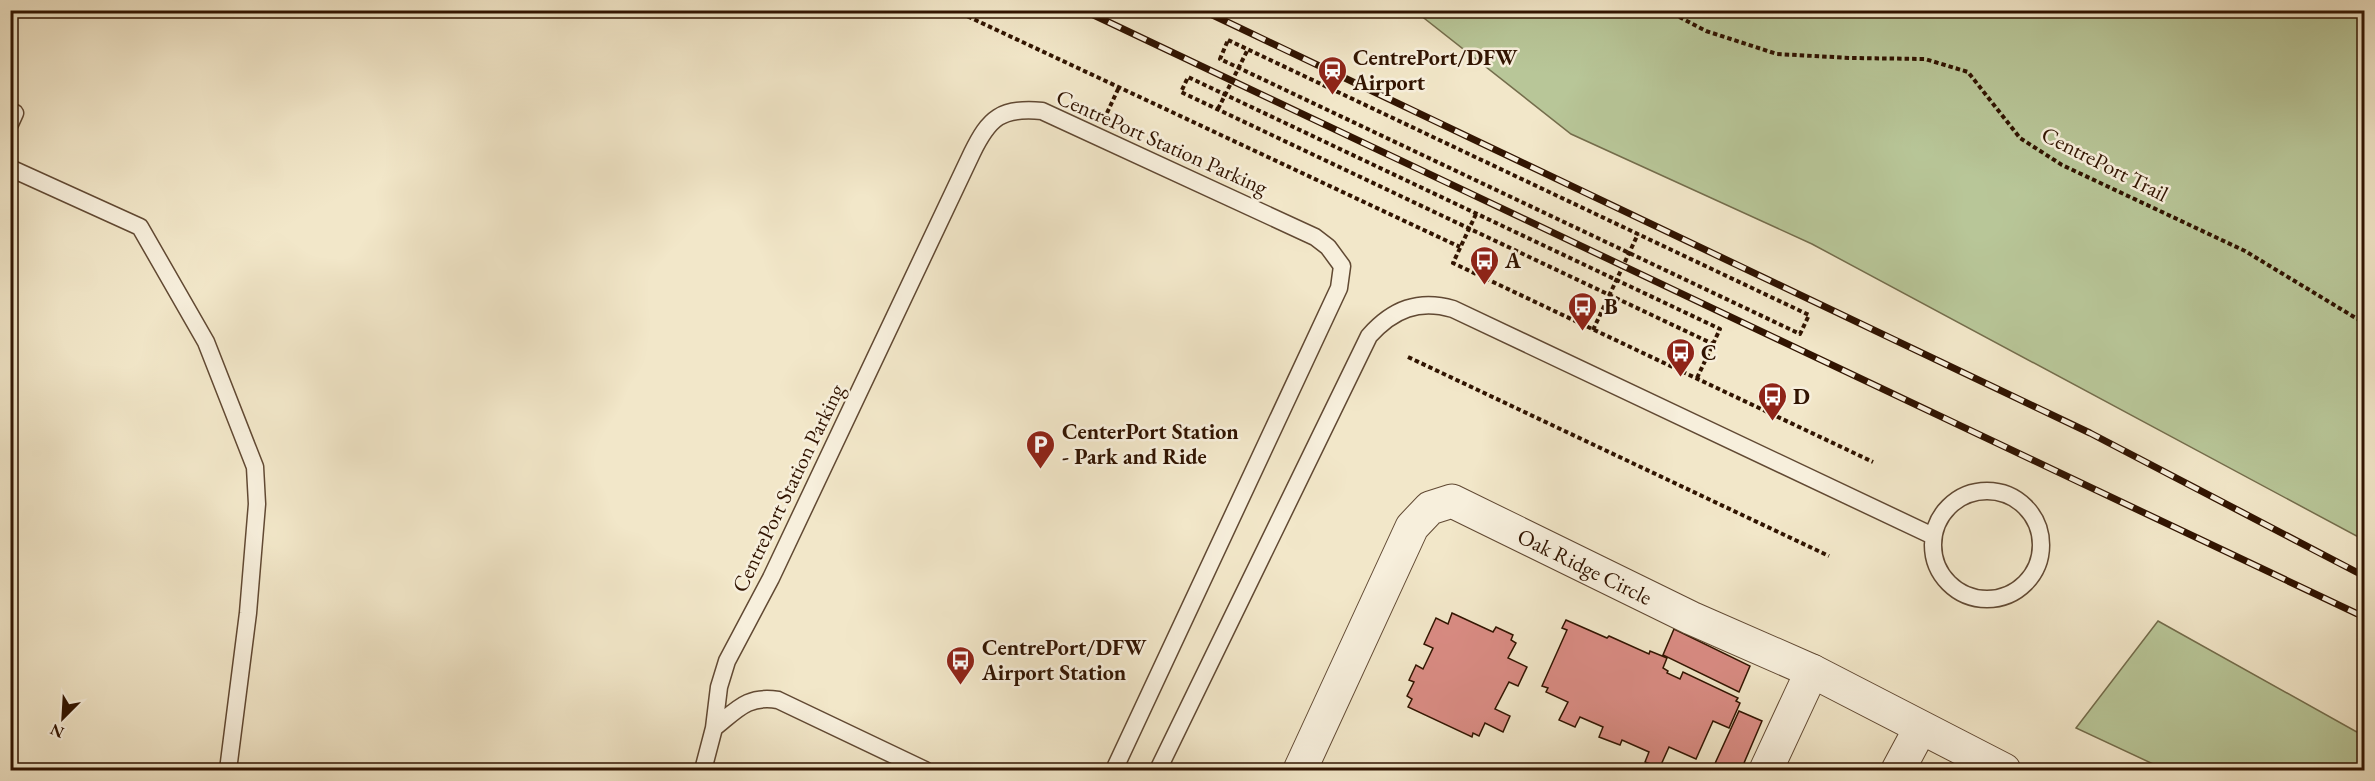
<svg xmlns="http://www.w3.org/2000/svg" width="2375" height="781" viewBox="0 0 2375 781" font-family="'EB Garamond',serif">
	<style>
		.green { fill: #b8c698; stroke: #746d4c; stroke-width: 1.5 }
		.building { fill: #da8c84; stroke: #311401; stroke-width: 1.5 }
		.lines { fill: none; stroke-linecap: round; stroke-linejoin: round }
		.service-casing { stroke: #614933; stroke-width: 19 }
		.minor-casing { stroke: #614933; stroke-width: 35 }
		.path { stroke: #311401; stroke-width: 4; stroke-dasharray: 4.5 3; stroke-linecap: butt }
		.service { stroke: #f7efdc; stroke-width: 16 }
		.minor { stroke: #f7efdc; stroke-width: 33 }
		.rail-casing { stroke: #311401; stroke-width: 7 }
		.rail { stroke: #f7efdc; stroke-width: 4.5; stroke-dasharray: 14; stroke-linecap: butt }
		.labels { text-anchor: middle; dominant-baseline: central; stroke-width: 5; stroke-linejoin: round; paint-order: stroke }
		.poi-label { font-size: 22px; font-weight: bold; fill: #311401; stroke: #f7efdc; text-anchor: start }
		.street-label { font-size: 22px; fill: #311401; stroke: #f7efdc }
	</style>
	<rect width="100%" height="100%" fill="#f2e7c9"/>
	<filter id="stains"><feTurbulence type="fractalNoise" baseFrequency=".00333" numOctaves="4"/><feColorMatrix values="0 0 0 0 .2 0 0 0 0 .09 0 0 0 0 .02 0 0 0 .5 -.17"/></filter>
	<radialGradient id="worn" r=".72"><stop offset=".6" stop-color="#630" stop-opacity="0"/><stop offset="1" stop-color="#630" stop-opacity=".3"/></radialGradient>
	<path class="green" d="M 1415,11 L 2364,11 L 2364,540 L 1812,244 L 1571,134 Z
		M 2158,621 L 2364,736 L 2364,770 L 2166,770 L 2076,728 Z"/>
	<path class="building" d="M 1452,613 L 1493,632 L 1496,627 L 1513,635 L 1511,640 L 1516,643 L 1508,658 L 1527,667 L 1518,686 L 1509,682 L 1495,709 L 1510,716 L 1503,732 L 1485,723 L 1479,736 L 1473,733 L 1472,737 L 1408,707 L 1412,699 L 1407,696 L 1414,682 L 1409,680 L 1416,665 L 1423,669 L 1433,648 L 1424,644 L 1436,618 L 1448,624 Z
		M 1566,620 L 1607,638 L 1609,636 L 1649,654 L 1650,651 L 1667,658 L 1663,668 L 1668,671 L 1667,673 L 1680,679 L 1683,672 L 1738,698 L 1736,701 L 1740,703 L 1729,728 L 1713,721 L 1696,759 L 1669,747 L 1660,767 L 1645,762 L 1649,752 L 1622,740 L 1620,745 L 1599,737 L 1603,727 L 1580,717 L 1575,727 L 1559,720 L 1568,702 L 1546,692 L 1548,688 L 1542,686 L 1567,630 L 1562,628 Z
		M 1674,629 L 1750,666 L 1739,692 L 1663,655 Z
		M 1739,711 L 1762,721 L 1741,770 L 1712,770 Z"/>
	<g class="lines">
		<defs>
			<path id="service" d="M 10,124 L 15,113
				M 10,168 L 140,227 L 206,342 L 255,467 L 257,504 L 248,613 L 228,770
				M1933 545a54 54 0 1 1 108 0a54 54 0 1 1-108 0Z
				M 714,728 C 737,710 747,695 778,700 L 925,770
				M 703,770 L 714,728 L 719,687 L 727,661 L 771,578 L 972,153 C 989,118 1001,107 1042,111 L 1315,237 L 1328,247 L 1342,266 L 1339,288 L 1114,770
				M 1158,770 L 1369,336 C 1393,309 1419,299 1453,309 L 1933,536"/>
			<g id="minor">
				<path id="s1" d="M 1300,770 L 1412,527 L 1430,508 L 1452,501 L 1691,618 L 1812,671 L 2004,770"/>
				<path d="M 1766,770 L 1812,671"/>
				<path d="M 1898,770 L 1920,729"/>
			</g>
		</defs>
		<use href="#service" class="service-casing"/>
		<use href="#minor" class="minor-casing"/>
		<path class="path" d="M 954,10 L 1460,247
			M 1666,10 L 1706,31 L 1777,54 L 1851,58 L 1925,59 L 1968,72 L 2020,138 L 2062,165 L 2245,251 L 2364,323
			M 1228,40 L 1809,315 L 1800,334 L 1220,59 Z
			M 1218,109 L 1248,49
			M 1107,113 L 1119,87
			M 1476,214 L 1453,263 L 1873,462
			M 1593,330 L 1638,234
			M 1408,357 L 1829,556
			M 1697,378 L 1720,329 L 1188,77 L 1181,92 L 1713,344"/>
		<use href="#service" class="service"/>
		<use href="#minor" class="minor"/>
		<defs>
			<path id="rail" d="M 1083,10 L 2364,617
				M 1202,10 L 2090,433 L 2364,576"/>
		</defs>
		<use href="#rail" class="rail-casing"/>
		<use href="#rail" class="rail"/>
	</g>
	<defs>
		<symbol id="station-pin" viewBox="-11 -11 22 30"><path d="M0 17L-7.5 6A9.5 9.5 0 1 1 7.5 6Z" fill="#8f2418" stroke="#f7efdc"/><path d="M-3-6H3Q5-6 5-4V2Q5 4 3 4L4.5 6H3L1.5 4h-3L-3 6H-4.5L-3 4Q-5 4-5 2V-4Q-5-6-3-6ZM-3.5-4v3h7v-3ZM-3.5 1v1.5H-2V1ZM2 1v1.5H3.5V1Z" fill="#fff"/></symbol>
		<symbol id="bus-pin" viewBox="-11 -11 22 30"><path d="M0 17L-7.5 6A9.5 9.5 0 1 1 7.5 6Z" fill="#8f2418" stroke="#f7efdc"/><path d="M-5-6H5V4H4V6H2V4H-2V6H-4V4H-5ZM-3.5-4V0h7V-4ZM-3.5 1.2v1.5H-2V1.2ZM2 1.2v1.5H3.5V1.2Z" fill="#fff"/></symbol>
		<symbol id="parking-pin" viewBox="-11 -11 22 30"><path d="M0 17L-7.5 6A9.5 9.5 0 1 1 7.5 6Z" fill="#8f2418" stroke="#f7efdc"/><path d="M-3.5-5.5H1a3.5 3.5 0 0 1 0 7H-1V5.5H-3.5ZM-1-3.4V-.6H.8a1.4 1.4 0 0 0 0-2.8Z" fill="#fff"/></symbol>
	</defs>
	<g fill-rule="evenodd">
		<use href="#station-pin" x="1316" y="54" width="33" height="45"/>
		<use href="#bus-pin" x="1468" y="244" width="33" height="45"/>
		<use href="#bus-pin" x="1566" y="290" width="33" height="45"/>
		<use href="#bus-pin" x="1664" y="336" width="33" height="45"/>
		<use href="#bus-pin" x="1756" y="380" width="33" height="45"/>
		<use href="#parking-pin" x="1024" y="428" width="33" height="45"/>
		<use href="#bus-pin" x="944" y="644" width="33" height="45"/>
	</g>
	<g class="labels">
		<g class="poi-label">
			<text x="1353" y="57">CentrePort/DFW<tspan x="1353" dy="25">Airport</tspan></text>
			<text x="1505" y="260">A</text>
			<text x="1604" y="306">B</text>
			<text x="1701" y="352">C</text>
			<text x="1793" y="396">D</text>
			<text x="1062" y="431">CenterPort Station<tspan x="1062" dy="25">- Park and Ride</tspan></text>
			<text x="982" y="647">CentrePort/DFW<tspan x="982" dy="25">Airport Station</tspan></text>
		</g>
		<g class="street-label">
			<text transform="translate(1162 142) rotate(24)">CentrePort Station Parking</text>
			<text transform="translate(2105 164) rotate(27)">CentrePort Trail</text>
			<text transform="translate(788 488) rotate(-64)">CentrePort Station Parking</text>
			<text stroke="none"><textPath href="#s1" startOffset="465">Oak Ridge Circle</textPath></text>
		</g>
	</g>
	<rect width="2375" height="781" fill="none" stroke="#f2e7c9" stroke-width="36"/>
	<rect x="12" y="12" width="2351" height="757" fill="none" stroke="#311401" stroke-width="3"/>
	<rect x="18" y="18" width="2339" height="745" fill="none" stroke="#311401" stroke-width="1.5"/>
	<g transform="translate(63 718) rotate(204)" stroke="#f7efdc" stroke-width="4.5" paint-order="stroke">
	<path d="M0-4.5L10 22L0 15L-10 22Z" fill="#311401"/>
	<text y="-9" font-size="16" font-weight="bold" text-anchor="middle" fill="#311401">N</text>
	</g>
	<rect width="100%" height="100%" filter="url(#stains)"/>
	<rect width="100%" height="100%" fill="url(#worn)"/>
</svg>
